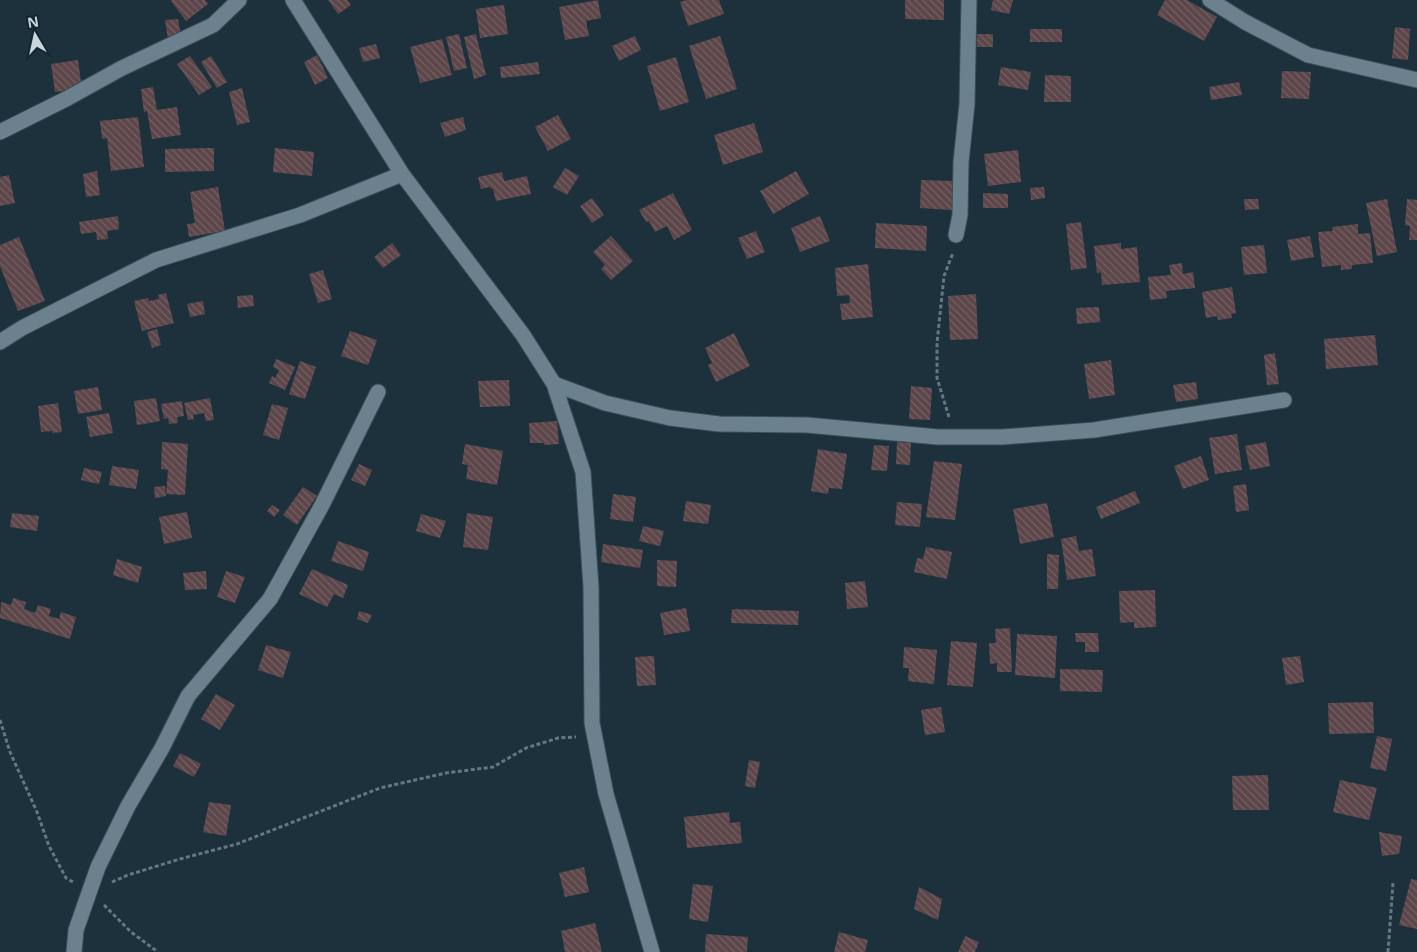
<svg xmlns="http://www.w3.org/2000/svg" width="1417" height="952" viewBox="0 0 1417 952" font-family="'Noto Sans',sans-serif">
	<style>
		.building { fill: url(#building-back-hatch) }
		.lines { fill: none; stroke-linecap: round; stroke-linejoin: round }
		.street-casing { stroke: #3c4e56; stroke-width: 17 }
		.path { stroke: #667780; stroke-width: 3; stroke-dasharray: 4 2.5; stroke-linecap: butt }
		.street { stroke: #6b828e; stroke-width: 15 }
	</style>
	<defs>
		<pattern id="building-back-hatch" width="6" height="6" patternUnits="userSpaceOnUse" patternTransform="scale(1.25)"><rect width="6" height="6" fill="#5d4649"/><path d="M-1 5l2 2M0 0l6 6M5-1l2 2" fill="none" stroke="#736063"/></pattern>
	</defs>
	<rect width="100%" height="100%" fill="#1d313c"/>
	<path class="building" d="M 172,0 L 205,0 L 208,4 L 186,21 L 171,1 Z
		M 328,0 L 347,0 L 351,5 L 338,14 Z
		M 598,0 L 601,18 L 586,21 L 589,36 L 565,40 L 559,7 Z
		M 686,0 L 719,0 L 724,14 L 688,26 L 680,2 Z
		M 905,0 L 944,0 L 944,20 L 905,19 Z
		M 993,0 L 1013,0 L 1009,14 L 991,10 Z
		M 1165,0 L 1187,0 L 1217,17 L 1204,41 L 1157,15 Z
		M 504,5 L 508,34 L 480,38 L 476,9 Z
		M 178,19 L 181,37 L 168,39 L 165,20 Z
		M 1395,27 L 1410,29 L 1408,60 L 1392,58 Z
		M 1030,29 L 1062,29 L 1062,42 L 1030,42 Z
		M 459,34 L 467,68 L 454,71 L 446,37 Z
		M 476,34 L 486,75 L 474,79 L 464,37 Z
		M 977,34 L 993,34 L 993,47 L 977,47 Z
		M 635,36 L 641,50 L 619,61 L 612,46 Z
		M 720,36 L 737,89 L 706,99 L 689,46 Z
		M 442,39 L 452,75 L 420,83 L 410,47 Z
		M 376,44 L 380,58 L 363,62 L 359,48 Z
		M 317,55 L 328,78 L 315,85 L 304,62 Z
		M 190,56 L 212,87 L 199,95 L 177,64 Z
		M 211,56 L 227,82 L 217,88 L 201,62 Z
		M 676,57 L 689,102 L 660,111 L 647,66 Z
		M 78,60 L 82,89 L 55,92 L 51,64 Z
		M 538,62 L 540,74 L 501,78 L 500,67 Z
		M 1001,67 L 1031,72 L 1028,90 L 998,85 Z
		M 1282,71 L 1311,72 L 1309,99 L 1281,98 Z
		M 1045,75 L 1071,76 L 1071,102 L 1044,102 Z
		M 1239,82 L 1242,95 L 1211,100 L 1209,87 Z
		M 153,87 L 157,110 L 177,107 L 181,135 L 152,139 L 147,111 L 144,112 L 141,89 Z
		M 242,88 L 250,122 L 237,125 L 229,92 Z
		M 558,115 L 571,139 L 548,151 L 535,127 Z
		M 138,117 L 144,167 L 111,171 L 107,138 L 102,139 L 100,121 Z
		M 463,117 L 466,130 L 445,137 L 440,123 Z
		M 754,123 L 763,152 L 723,165 L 714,135 Z
		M 214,148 L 214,171 L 165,172 L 165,149 Z
		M 275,148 L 314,152 L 312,176 L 273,172 Z
		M 1018,150 L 1021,182 L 988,186 L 984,154 Z
		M 565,168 L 579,176 L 567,195 L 553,187 Z
		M 97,171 L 100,195 L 86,197 L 83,174 Z
		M 796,171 L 809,194 L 773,214 L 760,191 Z
		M 502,172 L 504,181 L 527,176 L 531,194 L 496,201 L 493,189 L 491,189 L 490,187 L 481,189 L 478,177 Z
		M 9,175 L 15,203 L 0,206 L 0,177 Z
		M 921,180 L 953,181 L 952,210 L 920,208 Z
		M 218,187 L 225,231 L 189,237 L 187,224 L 195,223 L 190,192 Z
		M 1044,187 L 1045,198 L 1031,200 L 1030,188 Z
		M 673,193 L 692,230 L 674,240 L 667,226 L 655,232 L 649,221 L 646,222 L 639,210 Z
		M 983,193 L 1008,194 L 1008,208 L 983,208 Z
		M 592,198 L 604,215 L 592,223 L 580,206 Z
		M 1244,199 L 1258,199 L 1259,209 L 1245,210 Z
		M 1387,199 L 1397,252 L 1377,256 L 1366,203 Z
		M 1407,199 L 1417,200 L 1417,240 L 1409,240 L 1410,226 L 1405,225 Z
		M 118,216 L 119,229 L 107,231 L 108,239 L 97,240 L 96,232 L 81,234 L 79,222 Z
		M 820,216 L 830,241 L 800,252 L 791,228 Z
		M 1081,222 L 1087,268 L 1071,270 L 1066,224 Z
		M 876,223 L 927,226 L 926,251 L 875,248 Z
		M 1358,224 L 1358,234 L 1370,233 L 1373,263 L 1352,265 L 1352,269 L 1341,270 L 1341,265 L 1322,267 L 1318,232 L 1333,231 L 1332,227 Z
		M 756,231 L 765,252 L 747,259 L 738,238 Z
		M 611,236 L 633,261 L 611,280 L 601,269 L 605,265 L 593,252 Z
		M 1310,236 L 1314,257 L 1291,261 L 1287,240 Z
		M 19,237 L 45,301 L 18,311 L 0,266 L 0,245 Z
		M 392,243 L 401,255 L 383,268 L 374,257 Z
		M 1121,243 L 1121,249 L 1137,247 L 1140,282 L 1102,285 L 1101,272 L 1097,273 L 1094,246 Z
		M 1264,245 L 1267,273 L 1244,275 L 1241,247 Z
		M 1182,263 L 1183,274 L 1193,272 L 1195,288 L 1166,291 L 1167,298 L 1150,300 L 1148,277 L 1171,275 L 1169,265 Z
		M 868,264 L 873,317 L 842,320 L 840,304 L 850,303 L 849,295 L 837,296 L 835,268 Z
		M 323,270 L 332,299 L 318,303 L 309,274 Z
		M 1232,287 L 1236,313 L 1231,314 L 1232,318 L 1218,320 L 1217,316 L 1206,318 L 1202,292 Z
		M 166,293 L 174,323 L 142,331 L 134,301 L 148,298 L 149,301 L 159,299 L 158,295 Z
		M 976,294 L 978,339 L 950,340 L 948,296 Z
		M 253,295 L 254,306 L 238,308 L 237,296 Z
		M 203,301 L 205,314 L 190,317 L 187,304 Z
		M 1099,307 L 1100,322 L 1077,324 L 1076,308 Z
		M 157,329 L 161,345 L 152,348 L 147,332 Z
		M 350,331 L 377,340 L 368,365 L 341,356 Z
		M 734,333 L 750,366 L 716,382 L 708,365 L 712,363 L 705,348 Z
		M 1375,335 L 1378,365 L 1326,369 L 1324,339 Z
		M 1275,353 L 1279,384 L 1267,385 L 1264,355 Z
		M 276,359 L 295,367 L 285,390 L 269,383 L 272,376 L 275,378 L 279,370 L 273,367 Z
		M 1111,360 L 1115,395 L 1089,399 L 1084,364 Z
		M 300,361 L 316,367 L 305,399 L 289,394 Z
		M 509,380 L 510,406 L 480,407 L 478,381 Z
		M 1196,382 L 1198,399 L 1176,402 L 1173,385 Z
		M 911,386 L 932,388 L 930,420 L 909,419 Z
		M 98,387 L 102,410 L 78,414 L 74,391 Z
		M 156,398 L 160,421 L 137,425 L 134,401 Z
		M 210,398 L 214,420 L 206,421 L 204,413 L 193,415 L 194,419 L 188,420 L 184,403 Z
		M 182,401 L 184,416 L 177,417 L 178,423 L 169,424 L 168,418 L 164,419 L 161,404 Z
		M 58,403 L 62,432 L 52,433 L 52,431 L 41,432 L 38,406 Z
		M 272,404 L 288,408 L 279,440 L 263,435 Z
		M 109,413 L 113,433 L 90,437 L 86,417 Z
		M 557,421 L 559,444 L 544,445 L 544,443 L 530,443 L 529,423 Z
		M 1237,434 L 1242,470 L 1215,474 L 1209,438 Z
		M 162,442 L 188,444 L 185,495 L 166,494 L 168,470 L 161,469 Z
		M 897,442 L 911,443 L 910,465 L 896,464 Z
		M 1266,442 L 1270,466 L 1250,470 L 1245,446 Z
		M 465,444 L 503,451 L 497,485 L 466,479 L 468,465 L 462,464 Z
		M 874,445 L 889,446 L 887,471 L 871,470 Z
		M 818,449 L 847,454 L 842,489 L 829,488 L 828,494 L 811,491 Z
		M 1201,456 L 1209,480 L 1183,489 L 1174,466 Z
		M 934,461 L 962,464 L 955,520 L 926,517 Z
		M 359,464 L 372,470 L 365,486 L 351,480 Z
		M 112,466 L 139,470 L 136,489 L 109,485 Z
		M 84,468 L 102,472 L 99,484 L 81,480 Z
		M 1246,484 L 1249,510 L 1236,512 L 1233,486 Z
		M 165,486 L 166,496 L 155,498 L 154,487 Z
		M 303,487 L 317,496 L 297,525 L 283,515 Z
		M 1135,491 L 1140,503 L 1101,519 L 1096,507 Z
		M 613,494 L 636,497 L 633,522 L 610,519 Z
		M 686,501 L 711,505 L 708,524 L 683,521 Z
		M 897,502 L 922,504 L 920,527 L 895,525 Z
		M 1047,503 L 1054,537 L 1020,544 L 1013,509 Z
		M 272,505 L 280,510 L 274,517 L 267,511 Z
		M 187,512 L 192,538 L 164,544 L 159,517 Z
		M 12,513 L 39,516 L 37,531 L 10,527 Z
		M 467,513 L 493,517 L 488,550 L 463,547 Z
		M 421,514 L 446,521 L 440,538 L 416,531 Z
		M 643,526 L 664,531 L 660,546 L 639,541 Z
		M 1076,536 L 1079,551 L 1092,549 L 1096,576 L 1067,580 L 1061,539 Z
		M 338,541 L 369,552 L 363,571 L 331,561 Z
		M 603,544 L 643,550 L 640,568 L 601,562 Z
		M 926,547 L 952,552 L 947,579 L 914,572 L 917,558 L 923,559 Z
		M 1047,554 L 1059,555 L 1058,589 L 1047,589 Z
		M 117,559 L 142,567 L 138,583 L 113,575 Z
		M 657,560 L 677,561 L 676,587 L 657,586 Z
		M 312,569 L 348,585 L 343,598 L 334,594 L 327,607 L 299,594 Z
		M 206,571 L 207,589 L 185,590 L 183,573 Z
		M 226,571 L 245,577 L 235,603 L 217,597 Z
		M 865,581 L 868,607 L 847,609 L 845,583 Z
		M 1155,590 L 1156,627 L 1134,628 L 1134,622 L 1120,623 L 1119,591 Z
		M 13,598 L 26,602 L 24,609 L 35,613 L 38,605 L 51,609 L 49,616 L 59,619 L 61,612 L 76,617 L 70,639 L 0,618 L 1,602 L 11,605 Z
		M 686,608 L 690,631 L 664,635 L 660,613 Z
		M 732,609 L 799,611 L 798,625 L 731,623 Z
		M 359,611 L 372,615 L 368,623 L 357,619 Z
		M 1010,628 L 1012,672 L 997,672 L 997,663 L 990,664 L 989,643 L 996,643 L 995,629 Z
		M 1075,633 L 1098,633 L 1099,652 L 1085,652 L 1085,642 L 1076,642 Z
		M 1017,634 L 1057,636 L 1055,678 L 1015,675 Z
		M 951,641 L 977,643 L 973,687 L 947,685 Z
		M 266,645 L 291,652 L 283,678 L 258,670 Z
		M 904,647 L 937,650 L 934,684 L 908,681 L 909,668 L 903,668 Z
		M 654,656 L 656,685 L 637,686 L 635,657 Z
		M 1300,656 L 1304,682 L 1286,685 L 1282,658 Z
		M 1060,669 L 1103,670 L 1102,692 L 1060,691 Z
		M 216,694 L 235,705 L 220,730 L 201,719 Z
		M 1373,702 L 1374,733 L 1329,734 L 1328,703 Z
		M 941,707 L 945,732 L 925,735 L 921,710 Z
		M 1377,736 L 1392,739 L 1386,771 L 1370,768 Z
		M 180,753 L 201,764 L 194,777 L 173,766 Z
		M 749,760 L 760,762 L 755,788 L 745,786 Z
		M 1268,775 L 1269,810 L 1233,810 L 1232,776 Z
		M 1340,780 L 1377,788 L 1369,820 L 1333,812 Z
		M 209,802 L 231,805 L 226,836 L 203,832 Z
		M 729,812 L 730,823 L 740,822 L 742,843 L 687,848 L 684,817 Z
		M 1379,832 L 1402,836 L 1399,854 L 1382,856 Z
		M 584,867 L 589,892 L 565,897 L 559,873 Z
		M 1411,879 L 1417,880 L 1417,929 L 1399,925 Z
		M 693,884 L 713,886 L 708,922 L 689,919 Z
		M 919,887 L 942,899 L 938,920 L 914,909 Z
		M 595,923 L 602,952 L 565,952 L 561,931 Z
		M 839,932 L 868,940 L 865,952 L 834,952 Z
		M 706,934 L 748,937 L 747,952 L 705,952 Z
		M 965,936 L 979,942 L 975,952 L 958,952 Z"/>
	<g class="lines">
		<defs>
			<path id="street" d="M 293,0 L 402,174 L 523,335 L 554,384 L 583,472 L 591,587 L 592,723 L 606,794 L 652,952
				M 1210,0 L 1245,22 L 1308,55 L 1417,80
				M 0,132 L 66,99 L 122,68 L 213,25 L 239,0
				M 956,235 L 960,215 L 961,162 L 967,104 L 969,0
				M 0,342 L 22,328 L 156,260 L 300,215 L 402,174
				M 554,384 L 605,403 L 670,418 L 719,424 L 807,425 L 938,437 L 1002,437 L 1094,430 L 1284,400
				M 74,952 L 76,930 L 98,867 L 128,806 L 162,748 L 188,696 L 270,599 L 322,505 L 378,392"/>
		</defs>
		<use href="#street" class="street-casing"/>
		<path class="path" d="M 949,417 L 937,378 L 937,343 L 944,276 L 953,253
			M 0,720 L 10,752 L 37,812 L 49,846 L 66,878 L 73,882
			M 112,882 L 128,875 L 180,859 L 237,844 L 380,788 L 446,773 L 493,767 L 526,748 L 558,738 L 576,737
			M 104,905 L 131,932 L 158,952
			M 1388,952 L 1393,883"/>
		<use href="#street" class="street"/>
	</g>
	<g transform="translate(35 35) rotate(351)" stroke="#132731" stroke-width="4" paint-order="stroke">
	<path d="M0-4L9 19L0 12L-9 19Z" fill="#cad6dc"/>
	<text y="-8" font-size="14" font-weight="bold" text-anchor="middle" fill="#cad6dc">N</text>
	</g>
</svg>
